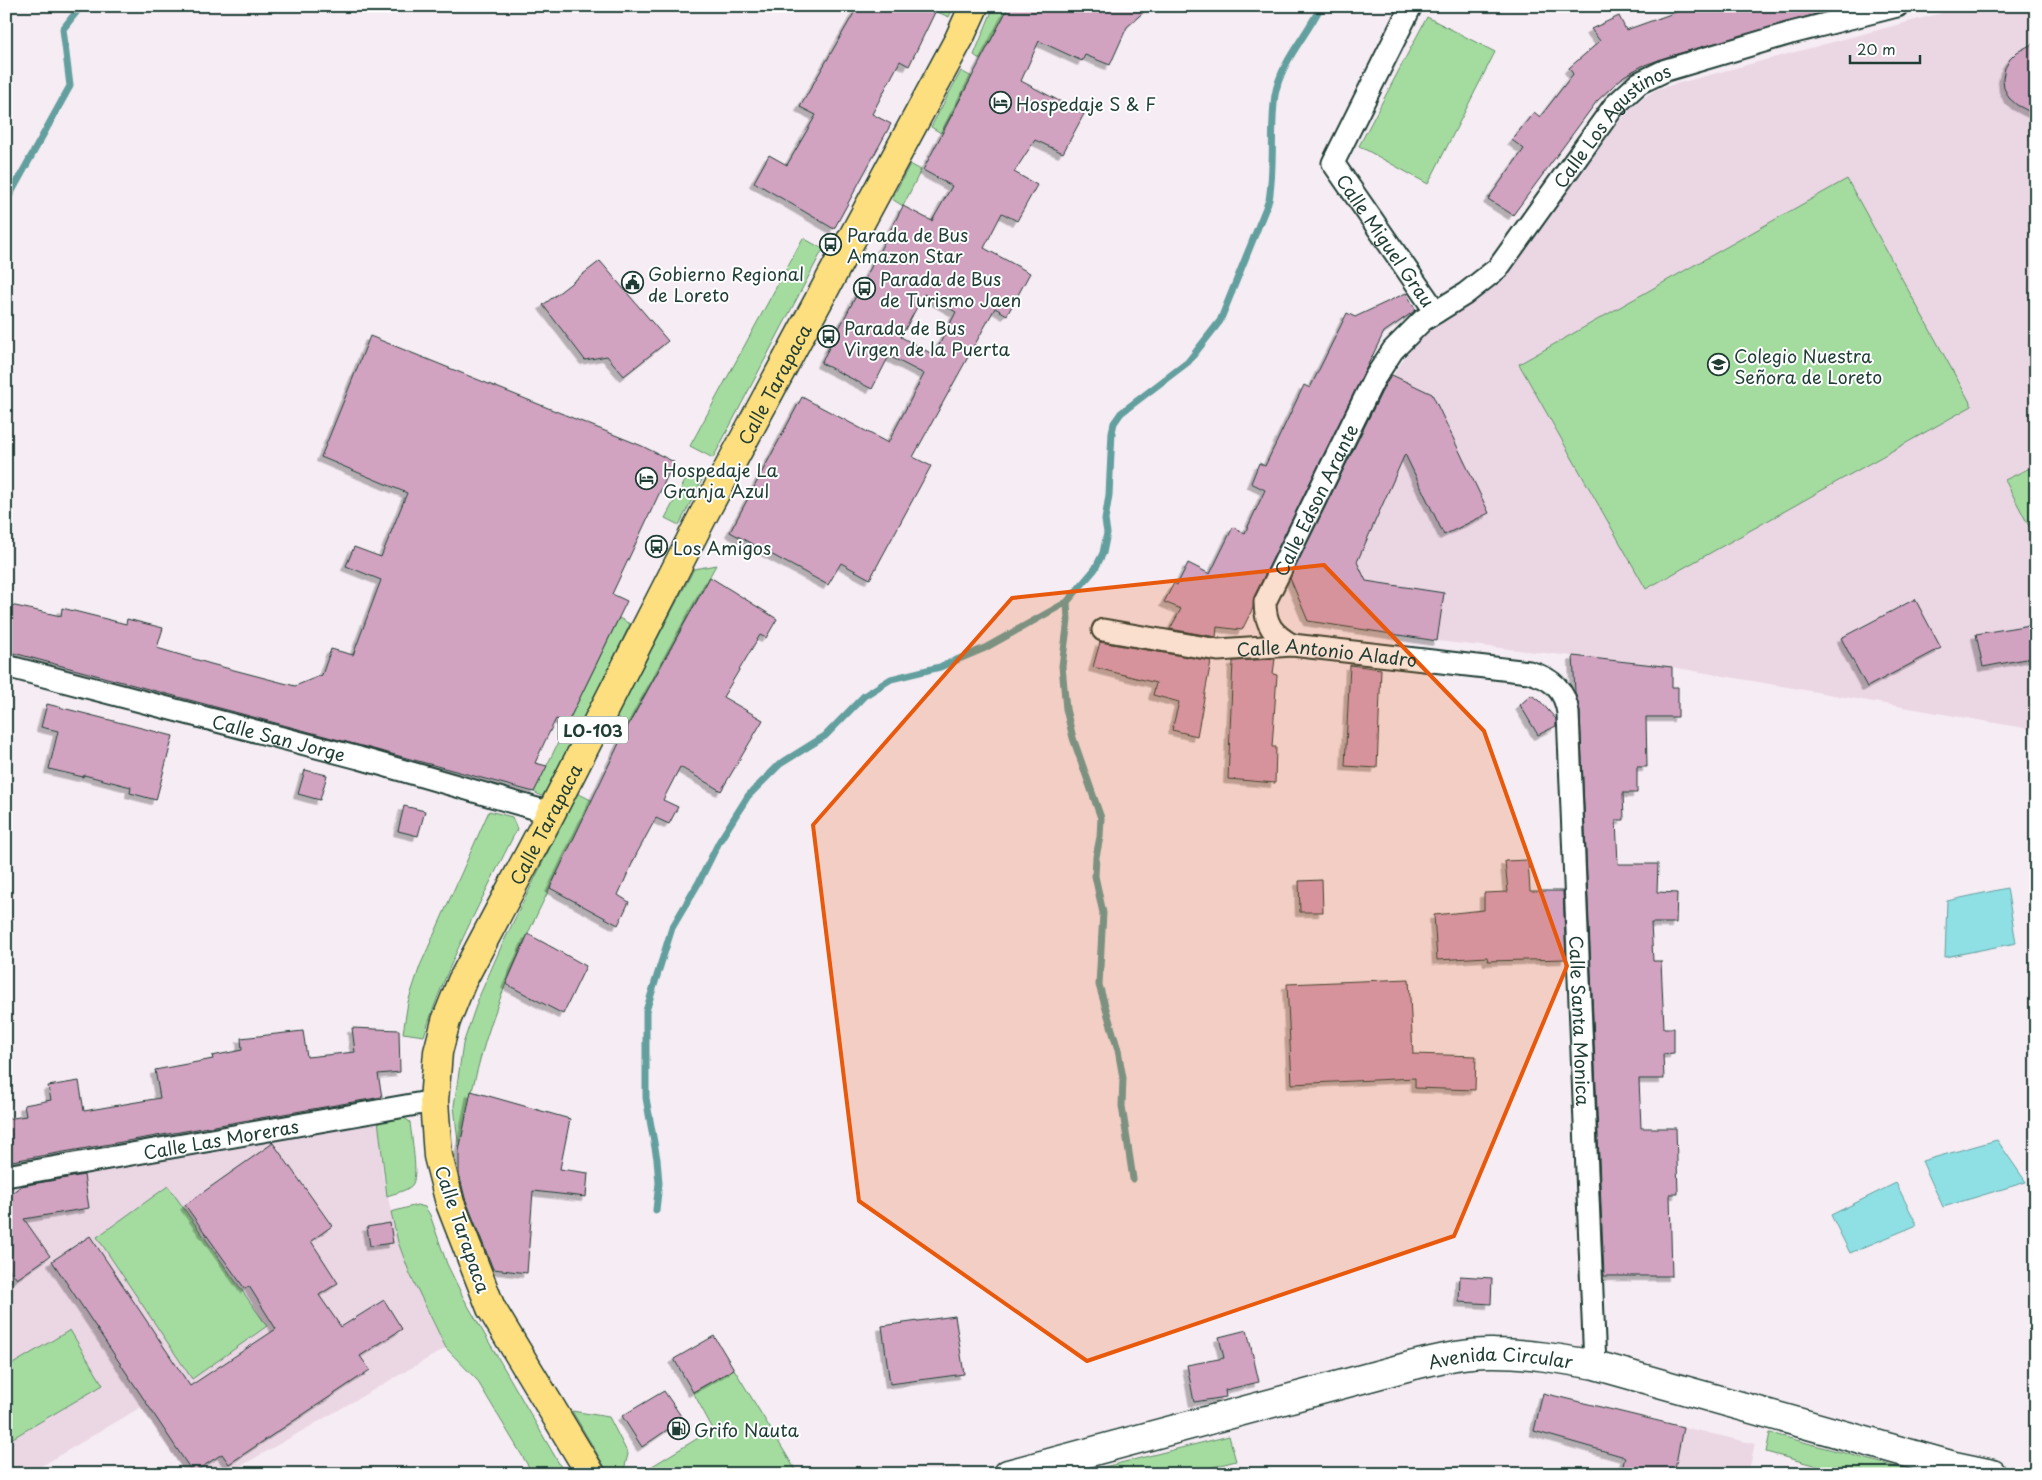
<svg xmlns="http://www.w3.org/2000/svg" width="2042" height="1480" viewBox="0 0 2042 1480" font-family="'Playpen Sans',sans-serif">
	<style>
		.built { fill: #ebd6e4 }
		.green { fill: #a4dca0; stroke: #628c6a }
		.water { fill: #8fe0e5; stroke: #629f9e }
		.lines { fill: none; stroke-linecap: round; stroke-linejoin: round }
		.stream { stroke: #629f9e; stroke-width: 7 }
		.building { fill: #d2a2c1; stroke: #1f3d34; fill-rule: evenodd; filter: url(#shadow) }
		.street-casing { stroke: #1f3d34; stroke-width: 25 }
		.secondary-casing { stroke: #1f3d34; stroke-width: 31 }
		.primary-casing { stroke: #1f3d34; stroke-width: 31 }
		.street { stroke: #fff; stroke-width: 21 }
		.secondary { stroke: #fff; stroke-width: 28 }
		.primary { stroke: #fedf80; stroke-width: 28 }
		.marked { fill: #e8590c; fill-opacity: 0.2; stroke: #e8590c; stroke-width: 4; stroke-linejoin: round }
		.labels { text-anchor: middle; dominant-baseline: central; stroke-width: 4; stroke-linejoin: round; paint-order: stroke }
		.shield { fill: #fff; stroke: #627771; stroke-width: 1 }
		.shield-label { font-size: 16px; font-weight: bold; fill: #1f3d34 }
		.poi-label { font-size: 18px; fill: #1f3d34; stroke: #fff; text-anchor: start }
		.street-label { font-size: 18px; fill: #1f3d34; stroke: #fff }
	</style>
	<defs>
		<filter id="shadow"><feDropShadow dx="-4.5" dy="4.5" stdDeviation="0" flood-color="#0004"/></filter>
	</defs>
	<rect width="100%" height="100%" fill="#f6ecf3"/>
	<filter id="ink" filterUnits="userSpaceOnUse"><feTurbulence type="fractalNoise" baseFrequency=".02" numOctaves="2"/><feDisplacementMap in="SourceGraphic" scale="10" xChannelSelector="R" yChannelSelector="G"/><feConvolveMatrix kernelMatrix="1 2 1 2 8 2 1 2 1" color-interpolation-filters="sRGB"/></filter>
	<g filter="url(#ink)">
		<path class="built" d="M 1968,6 L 2036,6 L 2036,730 L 1672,667 L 1437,641 L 1308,621 L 1296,592 L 1393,376 L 1406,355 L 1424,334 L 1500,282 L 1623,116 L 1636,103 L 1657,89 Z
			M 378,1120 L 383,1176 L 398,1242 L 426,1309 L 446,1348 L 227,1474 L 186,1474 L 141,1407 L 28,1474 L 6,1474 L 6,1188 Z
			M 1683,1427 L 1755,1444 L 1748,1474 L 1674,1474 Z"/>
		<path class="green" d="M 938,6 L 954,6 L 949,17 L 935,11 Z
			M 994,6 L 1009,6 L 981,60 L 974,55 Z
			M 1427,17 L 1495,52 L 1428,184 L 1359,146 Z
			M 961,71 L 972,77 L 941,133 L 931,127 Z
			M 910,164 L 921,170 L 903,206 L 892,199 Z
			M 1847,179 L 1972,406 L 1646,589 L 1519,364 Z
			M 803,238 L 823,249 L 713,458 L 690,446 Z
			M 2036,465 L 2036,530 L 2032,532 L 2005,480 Z
			M 691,470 L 704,476 L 679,525 L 665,518 Z
			M 716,565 L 628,725 L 616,717 L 694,569 Z
			M 619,618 L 630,624 L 550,790 L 541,796 L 534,792 Z
			M 577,793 L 593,801 C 561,868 524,934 498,1004 C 480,1052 469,1101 459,1151 L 454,1106 L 463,1044 L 479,997 L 501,947 Z
			M 489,811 L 512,817 L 517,829 C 483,897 447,963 424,1036 L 403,1033 L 408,1002 L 420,966 Z
			M 400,1115 L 410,1122 C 411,1135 419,1177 412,1185 C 407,1191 395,1193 387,1196 L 378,1120 Z
			M 168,1186 L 267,1326 L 192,1379 L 97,1237 Z
			M 417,1205 L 425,1207 L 430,1215 L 447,1264 L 463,1297 L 565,1474 L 533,1474 L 477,1380 L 446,1348 L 410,1274 L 398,1242 L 391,1212 Z
			M 70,1330 L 103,1385 L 11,1439 L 6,1431 L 6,1368 Z
			M 734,1369 L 798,1474 L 648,1474 L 649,1468 L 713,1429 L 693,1392 Z
			M 572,1411 L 609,1417 L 628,1454 L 623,1474 L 609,1474 Z
			M 1770,1433 L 1922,1474 L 1846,1474 L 1766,1452 Z
			M 1229,1436 L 1236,1461 L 1185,1474 L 1076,1474 Z"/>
		<path class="water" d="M 2007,888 L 2016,943 L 1945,957 L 1947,901 Z
			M 1997,1140 L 2026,1182 L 1943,1207 L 1922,1161 Z
			M 1896,1183 L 1917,1225 L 1850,1253 L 1831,1215 Z"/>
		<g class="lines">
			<path class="stream" d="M 6,202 L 70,86 L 63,29 L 81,6
				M 1133,1179 L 1122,1106 L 1123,1078 L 1118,1050 L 1099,985 L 1103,913 L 1095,876 L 1096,857 L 1100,837 L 1101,818 L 1073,738 L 1066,709 L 1062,666 L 1068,620 L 1067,602 L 1095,569 L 1103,553 L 1107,533 L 1105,520 L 1109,495 L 1112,432 L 1114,423 L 1121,413 L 1188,362 L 1220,321 L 1269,200 C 1275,165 1270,129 1275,95 C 1281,61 1306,37 1321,6
				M 656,1210 L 659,1183 L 657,1159 L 646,1098 L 646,1011 L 672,928 L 699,882 L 719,842 L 748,796 L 780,764 L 825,736 L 864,696 L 891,679 L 940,667 L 985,648 L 1067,602"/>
		</g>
		<path class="building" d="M 858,6 L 938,6 L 909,66 L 900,61 L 872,114 L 891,124 L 834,229 L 754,182 L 769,155 L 787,165 L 816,115 L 800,107 Z
			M 1009,6 L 1150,6 L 1127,27 L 1110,65 L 1085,55 L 1082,61 L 1039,41 L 1021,81 L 1084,114 L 1063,153 L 1035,140 L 1014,172 L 1037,185 L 1017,221 L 1002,213 L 984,248 L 1030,273 L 1007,315 L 995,308 L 913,457 L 931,466 L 870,579 L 841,563 L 828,585 L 730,532 L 802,397 L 888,443 L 924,374 L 889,356 L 872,389 L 821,363 L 903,206 L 932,221 L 952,186 L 923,170 ZM 924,294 L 956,312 L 934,355 L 901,337 Z
			M 1680,6 L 1829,6 L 1830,10 L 1667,57 L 1642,66 L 1624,76 L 1597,101 L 1513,215 L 1488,199 L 1524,149 L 1512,140 L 1534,112 L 1540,117 L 1573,74 L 1569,68 L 1600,41 L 1591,29 L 1619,16 L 1626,30 L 1682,10 Z
			M 2036,42 L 2036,115 L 2017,105 L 2009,98 L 2004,88 L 2003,78 L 2005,68 L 2010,59 L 2017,52 Z
			M 600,261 L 668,341 L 624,376 L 607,356 L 585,360 L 543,305 Z
			M 1406,293 L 1416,310 L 1384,332 L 1254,597 L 1253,608 L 1242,630 L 1217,627 L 1216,637 L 1170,629 L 1181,609 L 1164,602 L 1174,583 L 1177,585 L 1188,563 L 1210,574 L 1233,527 L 1245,533 L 1265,490 L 1251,483 L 1259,463 L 1265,466 L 1304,385 L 1310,388 L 1347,313 L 1355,317 Z
			M 370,336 L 642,446 L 674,462 L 612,594 L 627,601 L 568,722 L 556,719 L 545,741 L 535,763 L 547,766 L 534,792 L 6,651 L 6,604 L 61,616 L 62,608 L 126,624 L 127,619 L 163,628 L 157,648 L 211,664 L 295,686 L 322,675 L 331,649 L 353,655 L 381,580 L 346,566 L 354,547 L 381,557 L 407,493 L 321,457 Z
			M 1392,375 L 1432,394 L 1489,513 L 1444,535 L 1405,454 L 1357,562 L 1366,581 L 1444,593 L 1437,641 L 1308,621 L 1290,578 L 1385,385 Z
			M 710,577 L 777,619 L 766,638 L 760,635 L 723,697 L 763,720 L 721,791 L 680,767 L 663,800 L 678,807 L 669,824 L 656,818 L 636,855 L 618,895 L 629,902 L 618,925 L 550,888 L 623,735 Z
			M 1915,599 L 1941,648 L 1867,687 L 1841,638 Z
			M 2036,624 L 2036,657 L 1983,667 L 1976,634 Z
			M 1100,642 L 1211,661 L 1197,736 L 1172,730 L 1179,702 L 1153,695 L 1156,683 L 1093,667 Z
			M 1573,656 L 1672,667 L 1672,687 L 1678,687 L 1678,717 L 1646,717 L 1647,767 L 1637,767 L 1637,793 L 1623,793 L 1624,820 L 1616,820 L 1618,864 L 1658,864 L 1657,892 L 1677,893 L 1676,923 L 1651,923 L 1653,961 L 1661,961 L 1664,1028 L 1674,1028 L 1674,1053 L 1663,1054 L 1664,1079 L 1639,1079 L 1641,1128 L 1676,1128 L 1678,1194 L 1670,1194 L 1672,1276 L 1604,1276 L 1580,712 L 1575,692 Z
			M 1275,659 L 1273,674 L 1277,675 L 1272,747 L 1276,747 L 1275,783 L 1228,779 L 1233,661 Z
			M 1350,665 L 1381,669 L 1377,768 L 1345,766 Z
			M 1531,695 L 1539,700 L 1556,719 L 1556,726 L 1538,735 L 1520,705 Z
			M 47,704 L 173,736 L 156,800 L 130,793 L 131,787 L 84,775 L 83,777 L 49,769 L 58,731 L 41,727 Z
			M 305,770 L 327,775 L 320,800 L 298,794 Z
			M 404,806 L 425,811 L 418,836 L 398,831 Z
			M 1528,860 L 1530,891 L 1563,891 L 1566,959 L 1488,961 L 1487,957 L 1437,960 L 1434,915 L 1484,910 L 1484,893 L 1508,892 L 1505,861 Z
			M 1322,880 L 1323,912 L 1300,912 L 1299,881 Z
			M 528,934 L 586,966 L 563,1014 L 506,984 Z
			M 1409,979 L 1413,1054 L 1476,1056 L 1475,1090 L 1415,1088 L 1415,1078 L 1292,1084 L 1287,984 Z
			M 352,1028 L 399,1030 L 400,1072 L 378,1074 L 382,1097 L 6,1162 L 6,1119 L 26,1116 L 24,1105 L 51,1100 L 48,1086 L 79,1081 L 84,1111 L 160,1098 L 155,1070 L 213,1059 L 212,1056 L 242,1050 L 241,1038 L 303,1031 L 307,1057 L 355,1052 Z
			M 471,1091 L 570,1119 L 560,1169 L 588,1173 L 586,1197 L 533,1191 L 527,1273 L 493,1269 L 465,1198 L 459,1174 L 459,1151 Z
			M 273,1143 L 332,1226 L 311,1241 L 338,1283 L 319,1295 L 341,1327 L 384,1300 L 402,1329 L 360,1356 L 370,1370 L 229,1464 L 222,1454 L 193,1473 L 52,1261 L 90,1236 L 190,1386 L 276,1329 L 249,1286 L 245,1289 L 185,1205 Z
			M 84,1175 L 89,1208 L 24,1219 L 50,1256 L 17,1279 L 6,1265 L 6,1194 L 8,1196 L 21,1186 Z
			M 390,1223 L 393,1243 L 370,1246 L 367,1227 Z
			M 1460,1276 L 1492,1278 L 1491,1304 L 1459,1302 Z
			M 955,1316 L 964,1374 L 890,1384 L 882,1326 Z
			M 1247,1330 L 1259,1382 L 1225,1390 L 1226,1397 L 1194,1402 L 1187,1365 L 1224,1358 L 1219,1337 Z
			M 714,1336 L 734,1369 L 693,1392 L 674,1359 Z
			M 664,1391 L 683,1419 L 642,1447 L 622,1416 Z
			M 1543,1393 L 1683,1427 L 1674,1474 L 1621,1474 L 1625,1457 L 1534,1431 Z"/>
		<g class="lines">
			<defs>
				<g id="street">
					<path id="s1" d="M 1411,6 L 1333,163 L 1436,312"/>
					<path id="s2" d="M 1103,630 L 1218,650 L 1292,645 L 1529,672 C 1551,678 1565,689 1568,713 L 1595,1365"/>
					<path id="s3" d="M 1292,645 C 1273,634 1265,625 1265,602 L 1374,379 L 1393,350 L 1423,320 L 1465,294 L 1498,268 L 1614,106 L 1639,83 L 1666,70 L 1791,33 L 1897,6"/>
					<path id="s4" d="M 6,666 L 359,758 L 551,813"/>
					<path id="s5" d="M 6,1176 L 434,1101"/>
				</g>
				<g id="secondary">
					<path id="s6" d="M 1008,1474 L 1414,1365 C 1440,1359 1467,1352 1494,1353 C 1528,1353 1562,1359 1595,1365 L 1954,1466 L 1992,1474"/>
				</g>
				<g id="primary">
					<path id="s7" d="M 591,1474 L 491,1308 L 450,1203 L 438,1156 L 434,1101 L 438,1052 L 446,1021 L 462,981 L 551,813 L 705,512 L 959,39 L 974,6"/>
				</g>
			</defs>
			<use href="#street" class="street-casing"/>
			<use href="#secondary" class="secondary-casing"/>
			<use href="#primary" class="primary-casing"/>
			<use href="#street" class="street"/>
			<use href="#secondary" class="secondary"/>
			<use href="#primary" class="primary"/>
		</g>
	</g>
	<path class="marked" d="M 1324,565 L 1484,731 L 1567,966 L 1454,1236 L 1087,1361 L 859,1201 L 813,825 L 1012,598 Z"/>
	<defs>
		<symbol id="hotel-ring" viewBox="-11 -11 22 22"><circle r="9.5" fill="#fff" stroke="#1f3d34" stroke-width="1.5"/><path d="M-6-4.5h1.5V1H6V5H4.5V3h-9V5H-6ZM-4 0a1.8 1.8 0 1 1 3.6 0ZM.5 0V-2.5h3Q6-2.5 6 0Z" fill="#1f3d34"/></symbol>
		<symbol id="bus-ring" viewBox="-11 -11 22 22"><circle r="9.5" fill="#fff" stroke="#1f3d34" stroke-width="1.5"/><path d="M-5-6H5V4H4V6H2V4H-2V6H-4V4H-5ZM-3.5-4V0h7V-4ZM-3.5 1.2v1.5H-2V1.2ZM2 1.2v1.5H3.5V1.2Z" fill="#1f3d34"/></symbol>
		<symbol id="civic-ring" viewBox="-11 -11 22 22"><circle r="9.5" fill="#fff" stroke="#1f3d34" stroke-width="1.5"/><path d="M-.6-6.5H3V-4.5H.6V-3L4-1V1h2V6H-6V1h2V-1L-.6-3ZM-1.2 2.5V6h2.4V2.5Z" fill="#1f3d34"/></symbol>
		<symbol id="school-ring" viewBox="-11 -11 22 22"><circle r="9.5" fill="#fff" stroke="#1f3d34" stroke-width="1.5"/><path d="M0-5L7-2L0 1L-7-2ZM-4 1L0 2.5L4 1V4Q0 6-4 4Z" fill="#1f3d34"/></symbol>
		<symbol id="fuel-ring" viewBox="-11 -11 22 22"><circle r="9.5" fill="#fff" stroke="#1f3d34" stroke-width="1.5"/><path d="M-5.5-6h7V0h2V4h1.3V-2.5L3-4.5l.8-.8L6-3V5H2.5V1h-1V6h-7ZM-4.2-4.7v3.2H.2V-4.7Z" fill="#1f3d34"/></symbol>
	</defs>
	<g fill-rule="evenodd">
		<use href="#hotel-ring" x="988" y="90" width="25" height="25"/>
		<use href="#bus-ring" x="818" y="232" width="25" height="25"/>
		<use href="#civic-ring" x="620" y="270" width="25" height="25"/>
		<use href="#bus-ring" x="852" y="276" width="25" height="25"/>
		<use href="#bus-ring" x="816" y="324" width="25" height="25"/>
		<use href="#school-ring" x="1706" y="352" width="25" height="25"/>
		<use href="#hotel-ring" x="634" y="466" width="25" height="25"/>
		<use href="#bus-ring" x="644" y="534" width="25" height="25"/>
		<use href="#fuel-ring" x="666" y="1416" width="25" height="25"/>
	</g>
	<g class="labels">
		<rect class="shield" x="558" y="716.5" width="70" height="27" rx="4"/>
		<g class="shield-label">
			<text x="593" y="730">LO-103</text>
		</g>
		<g class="poi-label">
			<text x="1016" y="103">Hospedaje S &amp; F</text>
			<text x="847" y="234">Parada de Bus<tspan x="847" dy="21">Amazon Star</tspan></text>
			<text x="648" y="273">Gobierno Regional<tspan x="648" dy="21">de Loreto</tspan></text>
			<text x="880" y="278">Parada de Bus<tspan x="880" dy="21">de Turismo Jaen</tspan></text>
			<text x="844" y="327">Parada de Bus<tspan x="844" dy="21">Virgen de la Puerta</tspan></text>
			<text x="1734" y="355">Colegio Nuestra<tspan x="1734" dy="21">Señora de Loreto</tspan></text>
			<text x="663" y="469">Hospedaje La<tspan x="663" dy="21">Granja Azul</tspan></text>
			<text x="673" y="547">Los Amigos</text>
			<text x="694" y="1429">Grifo Nauta</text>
		</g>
		<g class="street-label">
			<text stroke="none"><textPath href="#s3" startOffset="655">Calle Los Agustinos</textPath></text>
			<text stroke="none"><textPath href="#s1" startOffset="269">Calle Miguel Grau</textPath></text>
			<text stroke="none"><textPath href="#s7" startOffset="1208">Calle Tarapaca</textPath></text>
			<text stroke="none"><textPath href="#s3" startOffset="168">Calle Edson Arante</textPath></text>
			<text stroke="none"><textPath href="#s2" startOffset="226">Calle Antonio Aladro</textPath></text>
			<text stroke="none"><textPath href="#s4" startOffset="282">Calle San Jorge</textPath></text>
			<text stroke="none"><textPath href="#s7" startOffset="712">Calle Tarapaca</textPath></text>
			<text stroke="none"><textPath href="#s2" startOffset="798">Calle Santa Monica</textPath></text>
			<text stroke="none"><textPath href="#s5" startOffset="218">Calle Las Moreras</textPath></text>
			<text transform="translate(463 1229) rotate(71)">Calle Tarapaca</text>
			<text stroke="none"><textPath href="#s6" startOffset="508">Avenida Circular</textPath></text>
		</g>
	</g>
	<rect width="2042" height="1480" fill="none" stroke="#fff" stroke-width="25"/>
	<rect x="12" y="12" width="2017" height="1455" fill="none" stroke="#1f3d34" stroke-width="2" filter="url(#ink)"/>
	<path d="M1850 55v8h70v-8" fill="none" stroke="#1f3d34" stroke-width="2.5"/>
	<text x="1857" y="55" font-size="15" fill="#1f3d34" stroke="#ffffff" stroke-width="4" paint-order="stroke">20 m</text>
</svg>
